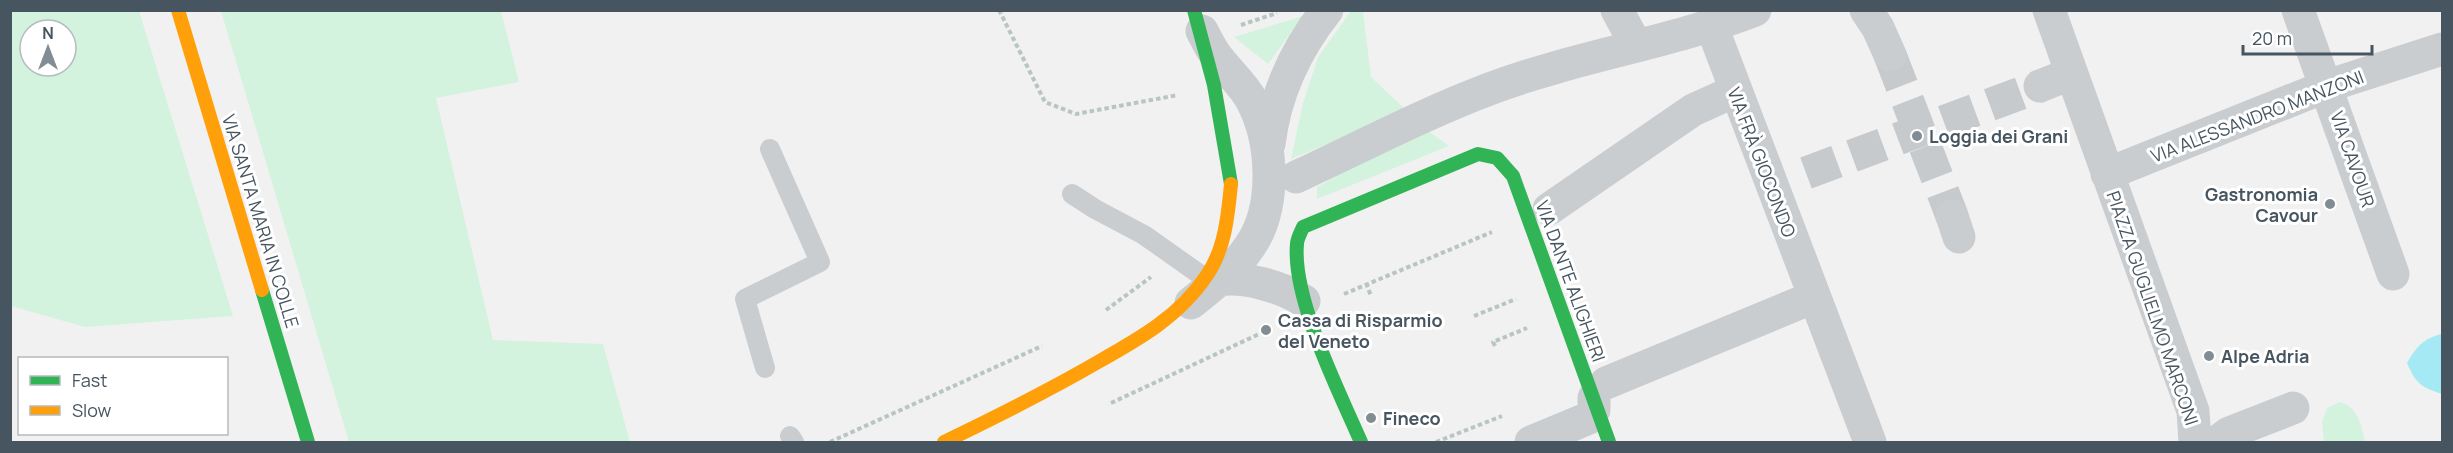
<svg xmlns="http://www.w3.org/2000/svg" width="2453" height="453" viewBox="0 0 2453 453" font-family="Manrope,sans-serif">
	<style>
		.green { fill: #d3f3de; fill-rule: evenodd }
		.water { fill: #a4e9f4 }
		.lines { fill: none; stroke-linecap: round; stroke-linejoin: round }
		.street-tunnel { stroke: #c7cacd; stroke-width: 33; stroke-dasharray: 33 16; stroke-linecap: butt }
		.path { stroke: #b7c6c1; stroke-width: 4; stroke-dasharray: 4.5 3; stroke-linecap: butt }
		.lane { stroke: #cacdd0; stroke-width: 20 }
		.street { stroke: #cacdd0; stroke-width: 33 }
		.fast { stroke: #30b455; stroke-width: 14 }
		.slow { stroke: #ff9f0a; stroke-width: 14 }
		.poi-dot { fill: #828c93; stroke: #fff; stroke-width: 2 }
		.labels { text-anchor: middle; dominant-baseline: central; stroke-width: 6; stroke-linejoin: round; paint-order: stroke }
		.street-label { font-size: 18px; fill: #465560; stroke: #fff }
		.poi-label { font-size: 18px; font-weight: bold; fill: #465560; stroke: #fff; text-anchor: start }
	</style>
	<rect width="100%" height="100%" fill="#f2f1f1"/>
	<path class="green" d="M 10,11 L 139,11 L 233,316 L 85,327 L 11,306 ZM 30,30 L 66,30 L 66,66 L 30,66 Z
		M 221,11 L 501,11 L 519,82 L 436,98 L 493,340 L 603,344 L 630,442 L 349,442 Z
		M 1351,11 L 1363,11 L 1371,77 L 1407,111 L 1291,159 L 1303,103 L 1318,57 Z
		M 1303,16 L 1268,64 L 1234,37 Z
		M 1424,128 L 1449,146 L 1317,199 L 1317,187 Z
		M 2340,402 C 2358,407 2362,426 2365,442 L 2324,442 L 2322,423 L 2327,408 Z"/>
	<path class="water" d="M 2442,334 L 2442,394 C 2421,387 2416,384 2407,363 C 2416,347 2424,338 2442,334 Z"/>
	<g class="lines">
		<path class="street-tunnel" d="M 1890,55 L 1952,216
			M 1806,173 L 2040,86"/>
		<path class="path" d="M 999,10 L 1045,102 L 1076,114 L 1178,95
			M 1241,25 L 1277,13
			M 1366,283 L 1371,296
			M 1344,294 L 1492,232
			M 1106,310 L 1151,277
			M 1474,316 L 1516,299
			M 1495,346 L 1493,342 L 1527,328
			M 1111,403 L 1272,328
			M 830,442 L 1042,346
			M 1436,442 L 1502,416"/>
		<path class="lane" d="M 1072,194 L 1095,209 L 1144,235 L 1212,283
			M 765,368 L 745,299 L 820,262 L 770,149
			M 790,436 L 794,442"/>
		<path class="street" d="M 1617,10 L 1636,45
			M 1866,10 L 1878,28 L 1890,55
			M 2049,10 L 2193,411 L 2195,442
			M 2298,10 L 2393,274
			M 1712,27 L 1870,442
			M 2040,86 L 2070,74
			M 1269,144 C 1275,95 1296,49 1327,10
			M 2107,174 L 2327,86 L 2442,49
			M 1296,177 C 1361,147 1425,113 1492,88 C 1578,56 1670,43 1755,10
			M 1549,209 L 1693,110 L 1735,91
			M 1952,216 L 1959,237
			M 1219,280 C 1245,276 1282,287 1304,301
			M 1191,303 C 1212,286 1235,269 1250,246 C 1277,207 1273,141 1252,101 C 1243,84 1229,73 1218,58 C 1211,50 1207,40 1202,31
			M 1606,383 L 1814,297
			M 1531,442 L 1589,418 L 1594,410 L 1594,398
			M 2217,442 L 2229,433 L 2293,408"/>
		<path class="fast" d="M 1194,10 L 1214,85 L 1231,184
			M 262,290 L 308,442
			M 1361,442 C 1339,391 1292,299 1297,244 C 1297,239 1301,232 1303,227 L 1478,154 L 1497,158 L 1513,176 L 1609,442"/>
		<path class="slow" d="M 178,10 L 262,290
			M 944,442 C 996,417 1048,391 1098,362 C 1139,339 1180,316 1207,275 C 1225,249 1228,215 1231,184"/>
	</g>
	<g class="poi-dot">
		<circle cx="1917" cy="136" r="6"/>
		<circle cx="2330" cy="204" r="6"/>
		<circle cx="1266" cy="330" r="6"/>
		<circle cx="2209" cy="356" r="6"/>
		<circle cx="1371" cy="418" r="6"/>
	</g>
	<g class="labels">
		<g class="street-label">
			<text transform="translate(2257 116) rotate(-21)">VIA ALESSANDRO MANZONI</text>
			<text transform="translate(2353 159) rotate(71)">VIA CAVOUR</text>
			<text transform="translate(1762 162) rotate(69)">VIA FRÀ GIOCONDO</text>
			<text transform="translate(261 221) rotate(73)">VIA SANTA MARIA IN COLLE</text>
			<text transform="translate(1571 281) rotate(70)">VIA DANTE ALIGHIERI</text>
			<text transform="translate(2153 308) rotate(71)">PIAZZA GUGLIELMO MARCONI</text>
		</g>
		<g class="poi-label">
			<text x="1929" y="136">Loggia dei Grani</text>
			<text x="2318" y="194" text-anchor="end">Gastronomia<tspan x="2318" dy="21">Cavour</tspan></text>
			<text x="1278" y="320">Cassa di Risparmio<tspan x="1278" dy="21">del Veneto</tspan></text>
			<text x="2221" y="356">Alpe Adria</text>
			<text x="1383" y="418">Fineco</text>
		</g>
	</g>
	<rect width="2453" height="453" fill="none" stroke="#465560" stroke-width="24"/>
	<rect x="18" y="357" width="210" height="78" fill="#ffffff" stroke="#b5bbbf" stroke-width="1.5"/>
	<rect x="30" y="376" width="30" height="9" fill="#30b455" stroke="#b5bbbf" stroke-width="1.5"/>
	<text x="72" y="387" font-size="18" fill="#465560">Fast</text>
	<rect x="30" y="406" width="30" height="9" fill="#ff9f0a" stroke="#b5bbbf" stroke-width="1.5"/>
	<text x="72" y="417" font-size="18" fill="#465560">Slow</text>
	<g transform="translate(48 48)"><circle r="28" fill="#ffffff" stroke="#b5bbbf" stroke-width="1.5"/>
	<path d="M0-4.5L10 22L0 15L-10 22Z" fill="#828c93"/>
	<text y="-9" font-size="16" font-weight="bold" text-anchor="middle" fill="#465560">N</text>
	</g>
	<path d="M2243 45v9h129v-9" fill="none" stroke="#465560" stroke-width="3"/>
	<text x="2252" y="45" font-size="18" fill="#465560" stroke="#ffffff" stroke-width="4.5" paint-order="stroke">20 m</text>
</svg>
